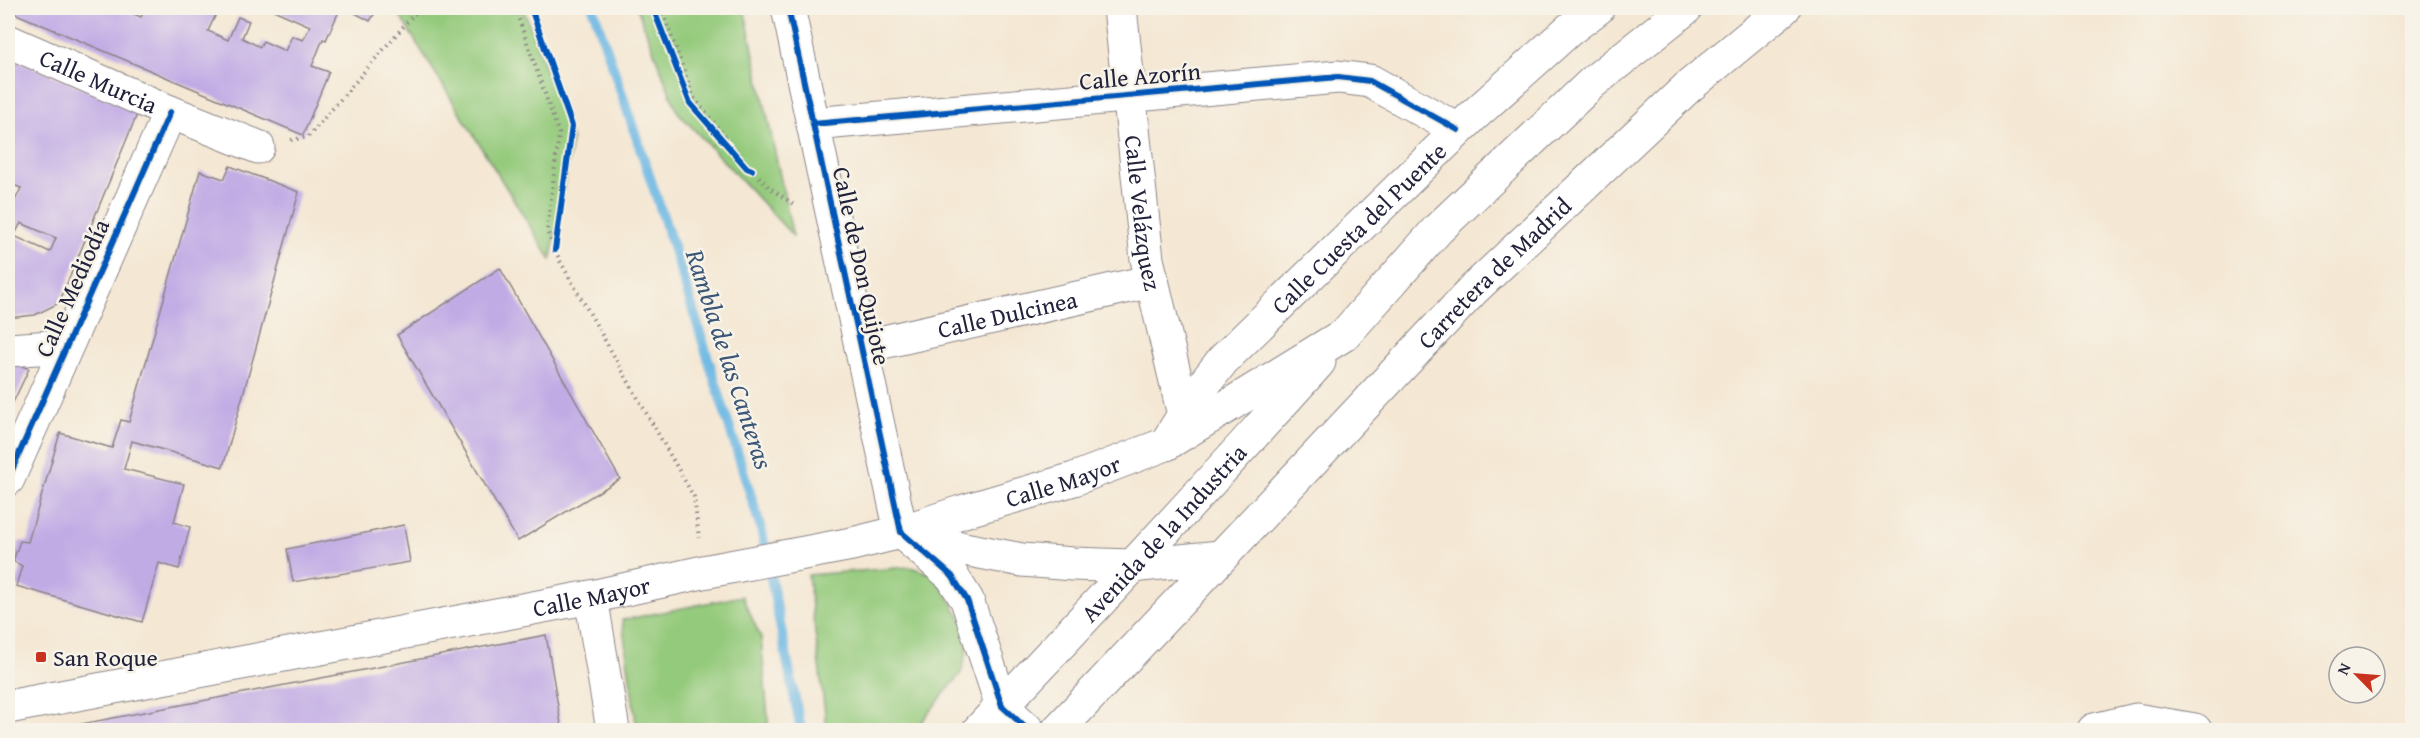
<svg xmlns="http://www.w3.org/2000/svg" width="2420" height="738" viewBox="0 0 2420 738" font-family="'Gentium Book Plus',serif">
	<style>
		.green { fill: #94ca7c; stroke: #5b765c; stroke-width: 1.5 }
		.lines { fill: none; stroke-linecap: round; stroke-linejoin: round }
		.stream { stroke: #6ab7e3; stroke-width: 10 }
		.building { fill: #c1abe5; fill-rule: evenodd }
		.minor-casing { stroke: #8b8487; stroke-width: 35 }
		.major-casing { stroke: #8b8487; stroke-width: 35 }
		.path { stroke: #8b8487; stroke-width: 4; stroke-dasharray: 1.5 4.5; stroke-linecap: butt }
		.minor { stroke: #fff; stroke-width: 33 }
		.major { stroke: #fff; stroke-width: 33 }
		.cycleway-casing { stroke: #f7f3e8; stroke-width: 10 }
		.cycleway { stroke: #0057b8; stroke-width: 6 }
		.poi-dot { fill: #c8321e; stroke: #f7f3e8; stroke-width: 2 }
		.labels { text-anchor: middle; dominant-baseline: central; stroke-width: 5; stroke-linejoin: round; paint-order: stroke }
		.street-label { font-size: 24px; fill: #22223b; stroke: #f7f3e8 }
		.poi-label { font-size: 24px; fill: #22223b; stroke: #f7f3e8; text-anchor: start }
		.water-label { font-size: 26px; font-style: italic; fill: #3b5676; stroke: #f7f3e8 }
	</style>
	<rect width="100%" height="100%" fill="#f7f3e8"/>
	<filter id="ink" filterUnits="userSpaceOnUse"><feTurbulence type="fractalNoise" baseFrequency=".0167" numOctaves="2"/><feDisplacementMap in="SourceGraphic" scale="12" xChannelSelector="R" yChannelSelector="G"/><feConvolveMatrix kernelMatrix="1 2 1 2 8 2 1 2 1" color-interpolation-filters="sRGB"/></filter>
	<filter id="wash" filterUnits="userSpaceOnUse"><feTurbulence type="fractalNoise" baseFrequency=".008" numOctaves="4" result="noise"/><feDisplacementMap in="SourceGraphic" scale="24" xChannelSelector="R" yChannelSelector="G"/><feGaussianBlur stdDeviation="1.35" result="paint"/><feColorMatrix in="noise" values="0 0 0 0 0 0 0 0 0 0 0 0 0 0 0 0 0 1.4 0 .05"/><feComposite in="paint" operator="in"/></filter>
	<g filter="url(#wash)">
		<rect width="100%" height="100%" fill="#f4e7d3"/>
		<path class="green" d="M 395,8 L 523,8 L 572,139 L 551,260 Z
			M 637,8 L 744,8 L 793,236 L 677,111 Z
			M 910,567 L 935,575 L 971,635 L 961,673 L 915,730 L 827,730 L 808,575 Z
			M 742,596 L 761,638 L 769,730 L 637,730 L 622,620 Z"/>
		<g class="lines">
			<path class="stream" d="M 593,8 L 672,243 L 761,528 L 801,730"/>
		</g>
		<g id="blocks">
			<path class="building" d="M 8,8 L 137,8 L 134,14 L 141,17 L 145,8 L 219,8 L 208,31 L 228,40 L 238,17 L 249,21 L 242,38 L 260,47 L 263,41 L 285,51 L 292,36 L 303,40 L 310,26 L 269,8 L 340,9 L 326,40 L 323,39 L 312,66 L 329,72 L 303,135 L 14,13 L 8,10 Z
				M 352,8 L 378,8 L 370,21 L 351,11 Z
				M 8,56 L 138,112 L 59,303 L 35,315 L 8,318 L 8,215 L 21,188 L 8,183 ZM 21,223 L 56,238 L 50,252 L 14,236 Z
				M 230,166 L 299,192 L 223,467 L 132,441 L 124,469 L 184,484 L 174,522 L 190,527 L 179,569 L 159,563 L 142,622 L 16,586 L 22,566 L 13,561 L 20,541 L 28,542 L 60,433 L 112,448 L 121,420 L 129,422 L 200,171 L 224,179 Z
				M 500,268 L 620,479 L 518,541 L 397,335 Z
				M 8,360 L 29,369 L 8,413 Z
				M 404,525 L 410,562 L 293,582 L 287,549 Z
				M 546,635 L 562,730 L 55,730 L 55,729 Z"/>
		</g>
	</g>
	<g filter="url(#ink)">
		<use href="#blocks" fill-opacity="0" stroke="#8b8487" stroke-width="1.5"/>
		<g class="lines">
			<defs>
				<g id="minor">
					<path d="M 788,8 L 901,532 L 952,576 L 967,600 L 1002,706 L 1028,730"/>
					<path id="s1" d="M 1120,8 L 1147,259 L 1184,415"/>
					<path id="s2" d="M 8,41 L 170,112 L 258,147"/>
					<path d="M 813,124 L 1338,77 L 1370,81 L 1458,130"/>
					<path id="s3" d="M 861,347 L 1152,281"/>
					<path d="M 8,350 L 66,346"/>
					<path id="s4" d="M 1166,444 L 1198,392 L 1223,360 L 1473,116 L 1570,29 L 1598,8"/>
					<path d="M 8,479 L 170,112"/>
					<path d="M 591,597 L 613,730"/>
					<path d="M 2094,730 L 2136,720 L 2195,730"/>
				</g>
				<g id="major">
					<path d="M 901,532 L 964,549 L 1022,560 L 1073,564 L 1131,566 L 1220,557"/>
					<path id="s5" d="M 8,707 L 591,597 L 703,572 L 852,544 L 901,532 L 961,512 L 1074,479 L 1166,444 L 1345,334 L 1438,229 L 1593,82 L 1686,8"/>
					<path id="s6" d="M 979,730 C 1094,609 1207,486 1319,362"/>
					<path id="s7" d="M 1058,730 L 1474,289 L 1687,88 L 1784,8"/>
				</g>
			</defs>
			<use href="#minor" class="minor-casing"/>
			<use href="#major" class="major-casing"/>
			<path class="path" d="M 515,8 L 559,134 L 547,231 L 560,261 L 694,497 L 699,538
				M 661,8 L 694,98 L 752,170 L 770,188 L 796,206
				M 291,140 L 308,137 L 414,14 L 438,8"/>
			<use href="#minor" class="minor"/>
			<use href="#major" class="major"/>
			<defs>
				<path id="cycleway" d="M 531,8 L 572,126 L 555,250
					M 653,8 L 690,103 L 747,168 L 752,170
					M 788,8 L 901,532 L 952,576 L 967,600 L 1002,706 L 1028,730
					M 813,124 L 1338,77 L 1370,81 L 1458,130
					M 8,479 L 170,112"/>
			</defs>
			<use href="#cycleway" class="cycleway-casing"/>
			<use href="#cycleway" class="cycleway"/>
		</g>
	</g>
	<rect class="poi-dot" x="35" y="651" width="12" height="12" rx="3"/>
	<g class="labels">
		<g class="street-label">
			<text transform="translate(1140 76) rotate(-5)">Calle Azorín</text>
			<text stroke="none"><textPath href="#s2" startOffset="99">Calle Murcia</textPath></text>
			<text stroke="none"><textPath href="#s1" startOffset="206">Calle Velázquez</textPath></text>
			<text stroke="none"><textPath href="#s4" startOffset="291">Calle Cuesta del Puente</textPath></text>
			<text transform="translate(862 266) rotate(78)">Calle de Don Quijote</text>
			<text stroke="none"><textPath href="#s7" startOffset="632">Carretera de Madrid</textPath></text>
			<text transform="translate(72 288) rotate(-66)">Calle Mediodía</text>
			<text stroke="none"><textPath href="#s3" startOffset="150">Calle Dulcinea</textPath></text>
			<text stroke="none"><textPath href="#s5" startOffset="1080">Calle Mayor</textPath></text>
			<text stroke="none"><textPath href="#s6" startOffset="270">Avenida de la Industria</textPath></text>
			<text stroke="none"><textPath href="#s5" startOffset="594">Calle Mayor</textPath></text>
		</g>
		<g class="poi-label">
			<text x="53" y="657">San Roque</text>
		</g>
		<g class="water-label">
			<text transform="translate(730 359) rotate(72)">Rambla de las Canteras</text>
		</g>
	</g>
	<rect width="2420" height="738" fill="none" stroke="#f7f3e8" stroke-width="30"/>
	<g transform="translate(2357 675) rotate(295)"><circle r="28" fill="#f7f3e8" stroke="#a29fa3" stroke-width="1.5"/>
	<path d="M0-4.5L10 22L0 15L-10 22Z" fill="#c8321e"/>
	<text y="-9" font-size="16" font-weight="bold" text-anchor="middle" fill="#22223b">N</text>
	</g>
</svg>
